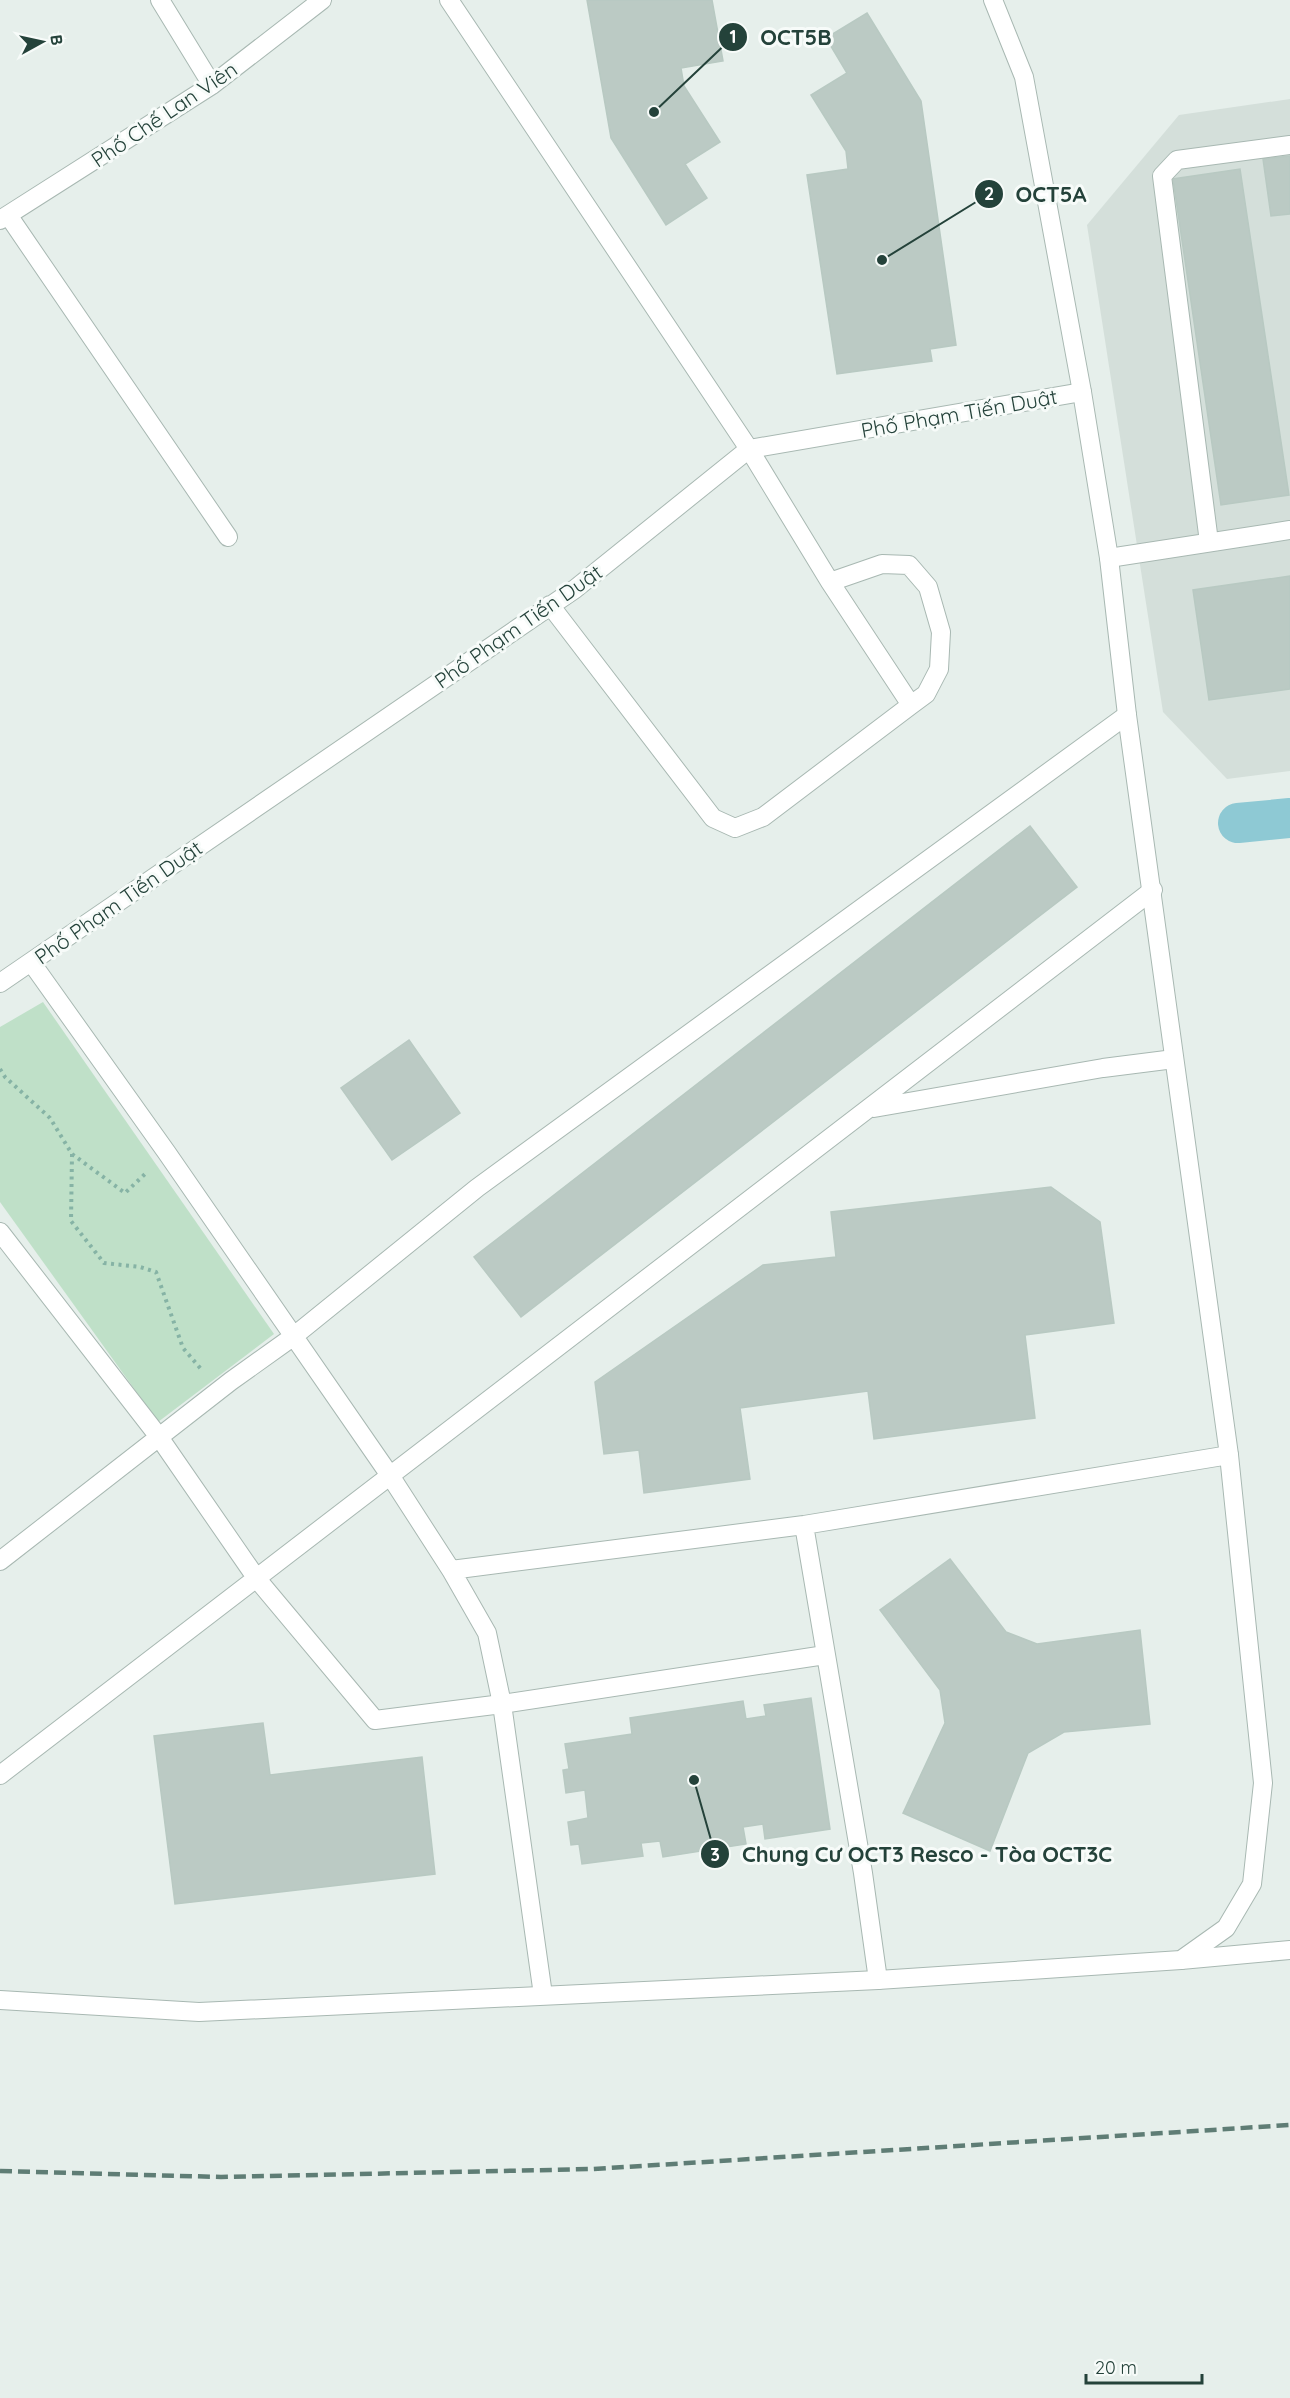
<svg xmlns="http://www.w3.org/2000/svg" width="1290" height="2398" viewBox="0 0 1290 2398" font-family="Quicksand,sans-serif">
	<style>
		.built { fill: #d4dfda }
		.green { fill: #bfe0c8 }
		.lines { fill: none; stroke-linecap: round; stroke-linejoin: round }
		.canal { stroke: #8ec9d4; stroke-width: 40 }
		.building { fill: #bbcac4; stroke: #b8c9c2; stroke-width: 1.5 }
		.service-casing { stroke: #a8b8b2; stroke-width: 20 }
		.minor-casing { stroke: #a8b8b2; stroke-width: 20 }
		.tertiary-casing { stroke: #a8b8b2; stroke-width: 20 }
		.path { stroke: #86b3a5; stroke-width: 4; stroke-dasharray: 3 4.5; stroke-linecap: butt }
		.service { stroke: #fff; stroke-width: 18 }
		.minor { stroke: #fff; stroke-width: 18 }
		.tertiary { stroke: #fff; stroke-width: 18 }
		.rail { stroke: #5f7d75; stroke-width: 4.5; stroke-dasharray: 12 6; stroke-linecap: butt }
		.labels { text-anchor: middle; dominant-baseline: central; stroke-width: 6; stroke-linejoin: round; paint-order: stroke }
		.street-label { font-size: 21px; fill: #24423a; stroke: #f7fbf9 }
		.leader { fill: none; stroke: #24423a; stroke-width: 2 }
		.callout-dot { fill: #24423a; stroke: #f7fbf9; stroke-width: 2 }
		.mark-label { font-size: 18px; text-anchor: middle; font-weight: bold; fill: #fff }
		.callout-label { font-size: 22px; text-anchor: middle; font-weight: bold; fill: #24423a; stroke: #f7fbf9; stroke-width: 6; stroke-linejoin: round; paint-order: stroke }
	</style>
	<rect width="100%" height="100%" fill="#e6efeb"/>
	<path class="built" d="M 1290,99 L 1290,771 L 1227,779 L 1163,712 L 1087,225 L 1179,115 Z"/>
	<path class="green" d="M 43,1002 L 274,1334 L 158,1422 L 0,1202 L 0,1027 Z"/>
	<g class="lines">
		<path class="canal" d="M 1238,823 L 1290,818"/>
	</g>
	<path class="building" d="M 587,0 L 712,0 L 723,61 L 681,68 L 684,86 L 720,142 L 685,164 L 707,198 L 666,225 L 611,138 Z
		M 867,13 L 921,101 L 956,345 L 930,349 L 932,361 L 837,374 L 807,175 L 848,169 L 846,151 L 811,95 L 847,73 L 826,38 Z
		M 1290,156 L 1290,214 L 1271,216 L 1263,159 Z
		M 1240,169 L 1289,495 L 1221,505 L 1173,179 Z
		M 1290,576 L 1290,689 L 1209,700 L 1193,590 Z
		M 1030,826 L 1077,887 L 521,1317 L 474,1257 Z
		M 409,1040 L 460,1113 L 392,1160 L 341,1088 Z
		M 1051,1187 L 1100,1222 L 1114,1323 L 1025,1335 L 1035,1418 L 874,1439 L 868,1391 L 740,1408 L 750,1479 L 644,1493 L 639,1450 L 604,1454 L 595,1382 L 763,1265 L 836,1257 L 831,1212 Z
		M 950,1559 L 1006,1632 L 1037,1644 L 1140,1630 L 1150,1724 L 1064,1732 L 1028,1753 L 990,1851 L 903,1813 L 945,1723 L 940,1690 L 880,1610 Z
		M 811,1698 L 830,1829 L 765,1839 L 763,1824 L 743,1827 L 746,1844 L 663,1857 L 660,1841 L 641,1843 L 643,1856 L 582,1864 L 579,1844 L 571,1845 L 568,1822 L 588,1818 L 585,1790 L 566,1793 L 563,1770 L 569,1769 L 565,1744 L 632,1734 L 630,1718 L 743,1701 L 746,1719 L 766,1716 L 764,1705 Z
		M 263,1723 L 270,1775 L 422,1757 L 435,1874 L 175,1904 L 154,1736 Z"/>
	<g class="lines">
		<defs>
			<path id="service" d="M 1209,542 L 1162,176 L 1177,160 L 1290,145
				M 1109,558 L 1290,530"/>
			<path id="minor" d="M 160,0 L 212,85
				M 449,0 L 749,449 L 830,582 L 911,705
				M 8,215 L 228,537
				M 0,220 L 212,85 L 322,0
				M 550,605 L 713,818 L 735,828 L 763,817 L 911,705 L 926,694 L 939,669 L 941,632 L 928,587 L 909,565 L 882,564 L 830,582
				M 31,962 L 167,1153 L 391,1477 L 451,1570 L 487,1633 L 502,1704 L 543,1995
				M 0,983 L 575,589 L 749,449 L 1082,392
				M 874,1108 L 1103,1068 L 1174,1059
				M 0,1232 L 159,1437 L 257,1579 L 375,1720 L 502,1704 L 825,1655
				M 804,1525 L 863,1873 L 878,1980
				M 0,1561 L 231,1381 L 294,1336 L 477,1188 L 1127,715
				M 451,1570 L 804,1525 L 1229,1455
				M 0,1775 L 1153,890
				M 1181,1960 L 1290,1950"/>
			<path id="tertiary" d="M 0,2000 L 199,2012 L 878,1980 L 1181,1960 L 1226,1928 L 1252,1884 L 1263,1783 L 1229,1455 L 1127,715 L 1109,558 L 1082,392 L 1024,77 L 993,0"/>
		</defs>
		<use href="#service" class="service-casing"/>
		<use href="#minor" class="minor-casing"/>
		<use href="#tertiary" class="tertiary-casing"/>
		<path class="path" d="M 0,1069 L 5,1077 L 50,1118 L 72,1154 L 125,1193 L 145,1174
			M 72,1154 L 71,1221 L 104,1263 L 140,1267 L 156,1272 L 183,1348 L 201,1369"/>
		<use href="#service" class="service"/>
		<use href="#minor" class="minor"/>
		<use href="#tertiary" class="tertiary"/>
		<path class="rail" d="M 0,2171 L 221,2177 L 593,2169 L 1290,2125"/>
	</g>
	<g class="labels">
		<g class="street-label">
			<text transform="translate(164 114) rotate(-34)">Phố Chế Lan Viên</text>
			<text transform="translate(959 413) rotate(-10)">Phố Phạm Tiến Duật</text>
			<text transform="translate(518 626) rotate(-35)">Phố Phạm Tiến Duật</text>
			<text transform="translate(118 902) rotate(-35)">Phố Phạm Tiến Duật</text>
		</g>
	</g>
	<path class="leader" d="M654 112L733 37M882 260L989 194M694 1780L715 1854"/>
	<g class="callout-dot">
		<circle cx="654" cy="112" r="6"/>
		<circle cx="882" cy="260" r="6"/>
		<circle cx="694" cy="1780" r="6"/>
		<circle cx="733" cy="37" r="15"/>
		<circle cx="989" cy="194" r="15"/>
		<circle cx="715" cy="1854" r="15"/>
	</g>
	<g class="mark-label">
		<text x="733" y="43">1</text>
		<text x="989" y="200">2</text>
		<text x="715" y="1861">3</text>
	</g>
	<g class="callout-label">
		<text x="796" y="45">OCT5B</text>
		<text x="1051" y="202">OCT5A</text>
		<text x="927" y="1862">Chung Cư OCT3 Resco - Tòa OCT3C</text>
	</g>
	<g transform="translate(42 42) rotate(82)" stroke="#f7fbf9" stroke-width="4.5" paint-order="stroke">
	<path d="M0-4.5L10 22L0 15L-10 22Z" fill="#24423a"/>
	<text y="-9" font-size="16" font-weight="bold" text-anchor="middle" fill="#24423a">B</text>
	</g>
	<path d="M1086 2374v9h116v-9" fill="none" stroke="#24423a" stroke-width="3"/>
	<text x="1095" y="2374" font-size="18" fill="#24423a" stroke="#f7fbf9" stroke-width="4.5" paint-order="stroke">20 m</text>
</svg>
